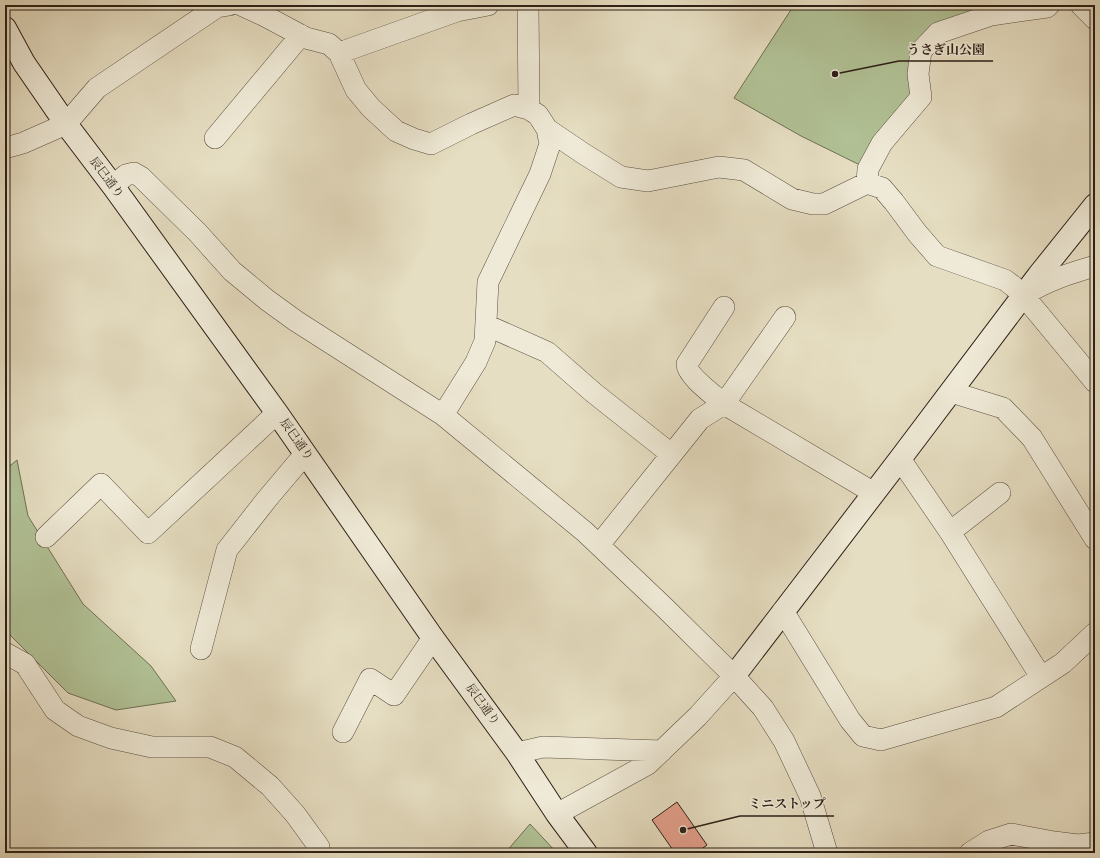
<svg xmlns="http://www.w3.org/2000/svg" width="1100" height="858" viewBox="0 0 1100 858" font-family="Vollkorn,'Noto Serif JP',serif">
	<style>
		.green { fill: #b1c296; stroke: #6e7056 }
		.building { fill: #e4a08d; stroke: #2c1f16 }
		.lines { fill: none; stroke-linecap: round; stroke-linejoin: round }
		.street-casing { stroke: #5a4f41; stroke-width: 22 }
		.secondary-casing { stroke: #2c1f16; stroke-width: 24 }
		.street { stroke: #efead7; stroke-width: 21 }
		.secondary { stroke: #efead7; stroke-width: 22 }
		.labels { text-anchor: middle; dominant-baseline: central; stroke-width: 3; stroke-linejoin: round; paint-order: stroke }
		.street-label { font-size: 12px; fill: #2c1f16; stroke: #efead7 }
		.leader { fill: none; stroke: #2c1f16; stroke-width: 1.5 }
		.callout-dot { fill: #2c1f16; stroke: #efead7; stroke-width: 1.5 }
		.callout-label { font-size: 13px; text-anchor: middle; font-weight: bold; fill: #2c1f16; stroke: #efead7; stroke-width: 3; stroke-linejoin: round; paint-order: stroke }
	</style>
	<rect width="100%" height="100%" fill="#e6dec2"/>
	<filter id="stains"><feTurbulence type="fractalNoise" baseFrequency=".005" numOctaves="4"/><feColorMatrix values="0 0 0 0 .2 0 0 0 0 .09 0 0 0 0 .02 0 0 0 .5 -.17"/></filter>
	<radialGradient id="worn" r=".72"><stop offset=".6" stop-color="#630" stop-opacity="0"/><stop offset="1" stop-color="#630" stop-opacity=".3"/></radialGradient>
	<path class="green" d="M 794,5 L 1049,5 L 938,33 L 921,51 L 921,97 L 868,169 L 801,136 L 734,98 Z
		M 17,460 L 28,516 L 83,604 L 151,666 L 176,701 L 116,710 L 68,693 L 5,630 L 5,470 Z
		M 530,824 L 557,853 L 505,853 Z"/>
	<path class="building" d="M 677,802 L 707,845 L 696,853 L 675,853 L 652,820 Z"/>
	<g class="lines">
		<defs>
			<path id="street" d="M 241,5 L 265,16 L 306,38 L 329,44 L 339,53 L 356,90 L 371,108 L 396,131 L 414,139 L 431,144 L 471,124 L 514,105 L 529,109 L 538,115 L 547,129 L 550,144 L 540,174 L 488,282 L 485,341 L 476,362 L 443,415
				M 528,5 L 529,109
				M 1081,5 L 1095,19
				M 339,53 L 457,11 L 488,5
				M 547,129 L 584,154 L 621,177 L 648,181 L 719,167 L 744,170 L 792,199 L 813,204 L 824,204 L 867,183 L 882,188 L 894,202 L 917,233 L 937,256 L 1005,280 L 1013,286 L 1023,295 L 1095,382
				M 215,138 L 301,35
				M 5,148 L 23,143 L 66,124 L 97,88 L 217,7 L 229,5
				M 867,183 L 868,169 L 882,143 L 921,97 L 918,74 L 921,51 L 938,33 L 991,15 L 1047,7 L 1049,5
				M 113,186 L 126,175 L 134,173 L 141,177 L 198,233 L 232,271 L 267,300 L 296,321 L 443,415 L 585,532 L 664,607 L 734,676 L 763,708 L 784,741 L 810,796 L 827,853
				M 1024,295 C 1048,280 1068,274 1095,266
				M 724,307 L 687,364 C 687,376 715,396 724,404 L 785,317
				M 486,325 L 547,352 L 594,393 L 671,454
				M 951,392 L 1003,408 L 1032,438 L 1095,539
				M 900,459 L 950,532 L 1041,677
				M 950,532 L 1000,493
				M 46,537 L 101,484 L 148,533 L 277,413
				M 599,545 L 700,419 L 724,404 L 874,493
				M 783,611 L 850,720 L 863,736 L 881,740 L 996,707 L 1063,663 L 1095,633
				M 201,649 L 227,550 L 267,499 L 305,454
				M 5,653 L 25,664 L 55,710 L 78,726 L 111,738 L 152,747 L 210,747 L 235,757 L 270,786 L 295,814 L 319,847
				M 343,732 L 370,679 L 394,695 L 433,638
				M 517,753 L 543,747 L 662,751
				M 557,814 L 648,764 L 698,716 L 734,676
				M 970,853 L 989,841 L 1011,834 L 1054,842 L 1078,845 L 1095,843"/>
			<path id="secondary" d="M 5,28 L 24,63 L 66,124 L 113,186 L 277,413 L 433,638 L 517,753 L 557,814 L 586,853
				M 734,676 L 900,459 L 1038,276 L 1095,205"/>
		</defs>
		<use href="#street" class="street-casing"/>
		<use href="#secondary" class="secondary-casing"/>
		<use href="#street" class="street"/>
		<use href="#secondary" class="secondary"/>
	</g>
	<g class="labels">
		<g class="street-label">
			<text transform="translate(106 178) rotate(53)">辰巳通り</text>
			<text transform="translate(296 440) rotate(55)">辰巳通り</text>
			<text transform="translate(482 705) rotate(54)">辰巳通り</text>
		</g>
	</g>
	<path class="leader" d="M835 74L899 61H993M683 830L740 816H834"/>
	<g class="callout-dot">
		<circle cx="835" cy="74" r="4"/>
		<circle cx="683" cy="830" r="4"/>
	</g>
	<g class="callout-label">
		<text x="946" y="54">うさぎ山公園</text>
		<text x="787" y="808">ミニストップ</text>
	</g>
	<rect width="1100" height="858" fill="none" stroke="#e6dec2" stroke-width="20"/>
	<rect x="6" y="6" width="1088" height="846" fill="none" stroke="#2c1f16" stroke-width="2"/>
	<rect x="10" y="10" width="1080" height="838" fill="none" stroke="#2c1f16"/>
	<rect width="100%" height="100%" filter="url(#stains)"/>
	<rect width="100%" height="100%" fill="url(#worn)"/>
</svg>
